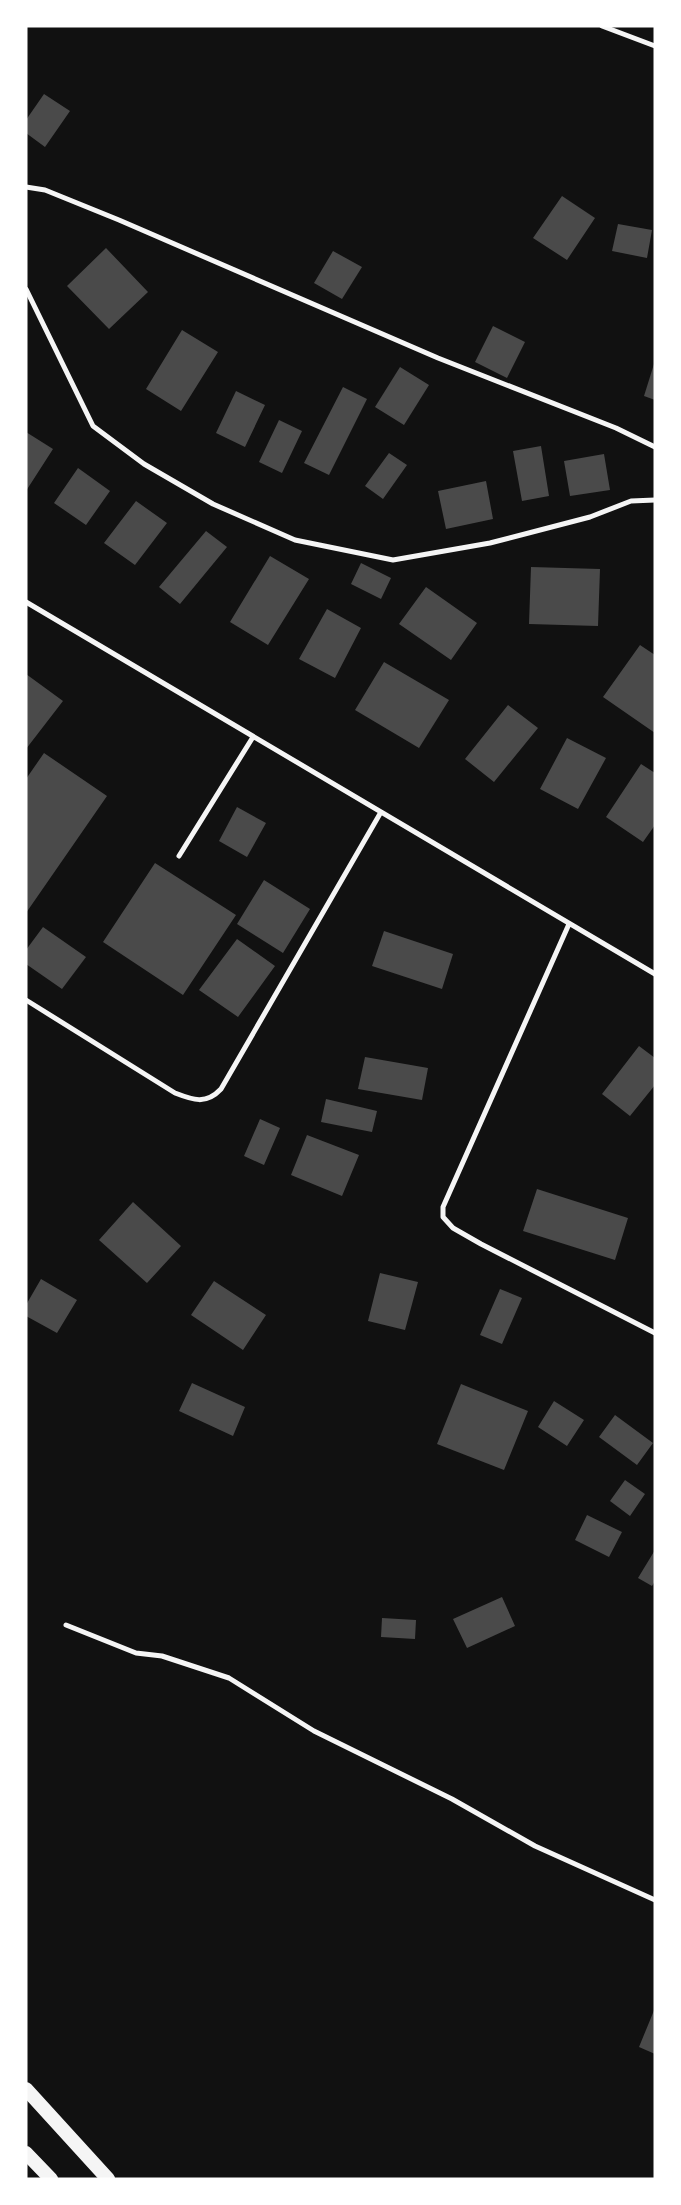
<svg xmlns="http://www.w3.org/2000/svg" width="681" height="2205" viewBox="0 0 681 2205" font-family="'DejaVu Sans',sans-serif">
	<style>
		.building { fill: #4a4a4a }
		.lines { fill: none; stroke-linecap: round; stroke-linejoin: round }
		.minor { stroke: #f5f5f5; stroke-width: 5 }
		.trunk { stroke: #f5f5f5; stroke-width: 14 }
	</style>
	<rect width="100%" height="100%" fill="#111"/>
	<path class="building" d="M 44,94 L 70,111 L 45,147 L 26,133 L 26,120 Z
		M 562,196 L 595,218 L 567,260 L 533,238 Z
		M 618,224 L 652,230 L 647,258 L 612,251 Z
		M 106,248 L 148,292 L 109,329 L 67,286 Z
		M 333,251 L 362,267 L 342,299 L 314,283 Z
		M 493,326 L 525,342 L 507,378 L 475,362 Z
		M 182,330 L 218,352 L 181,411 L 146,389 Z
		M 654,364 L 655,364 L 655,400 L 644,396 Z
		M 400,367 L 429,385 L 404,425 L 375,407 Z
		M 343,387 L 367,399 L 329,475 L 304,463 Z
		M 236,391 L 265,405 L 245,447 L 216,433 Z
		M 279,420 L 302,431 L 282,473 L 259,462 Z
		M 26,432 L 53,449 L 26,491 Z
		M 541,446 L 549,496 L 522,501 L 513,451 Z
		M 389,453 L 407,465 L 383,499 L 365,486 Z
		M 604,454 L 610,490 L 570,496 L 564,461 Z
		M 78,468 L 110,491 L 86,525 L 54,503 Z
		M 486,481 L 493,519 L 446,529 L 438,491 Z
		M 136,501 L 167,523 L 135,565 L 104,543 Z
		M 206,531 L 227,547 L 180,604 L 159,587 Z
		M 270,556 L 309,579 L 268,645 L 230,622 Z
		M 361,563 L 391,578 L 381,599 L 351,584 Z
		M 531,567 L 600,569 L 598,626 L 529,624 Z
		M 426,587 L 477,623 L 451,660 L 399,624 Z
		M 327,609 L 361,628 L 335,678 L 299,659 Z
		M 640,645 L 655,655 L 655,733 L 603,697 Z
		M 384,662 L 449,700 L 419,748 L 355,710 Z
		M 26,674 L 63,701 L 26,749 Z
		M 508,705 L 538,728 L 494,782 L 465,759 Z
		M 567,738 L 606,758 L 578,809 L 540,789 Z
		M 44,753 L 107,796 L 26,913 L 26,779 Z
		M 641,764 L 655,773 L 655,825 L 643,842 L 606,817 Z
		M 237,807 L 266,823 L 247,857 L 219,841 Z
		M 155,863 L 236,915 L 183,995 L 103,942 Z
		M 264,880 L 310,909 L 283,953 L 237,924 Z
		M 43,927 L 86,957 L 62,989 L 26,964 L 26,950 Z
		M 384,931 L 453,954 L 442,989 L 372,966 Z
		M 237,939 L 275,966 L 238,1017 L 199,990 Z
		M 639,1046 L 655,1058 L 655,1085 L 630,1116 L 602,1094 Z
		M 365,1057 L 428,1068 L 422,1100 L 358,1089 Z
		M 326,1099 L 377,1111 L 372,1132 L 321,1122 Z
		M 260,1119 L 280,1128 L 264,1165 L 244,1156 Z
		M 307,1135 L 359,1155 L 342,1196 L 291,1175 Z
		M 537,1189 L 628,1218 L 615,1260 L 523,1231 Z
		M 133,1202 L 181,1246 L 147,1283 L 99,1240 Z
		M 380,1273 L 418,1282 L 405,1330 L 368,1321 Z
		M 41,1279 L 77,1300 L 57,1333 L 26,1316 L 26,1305 Z
		M 214,1281 L 266,1315 L 243,1350 L 191,1315 Z
		M 500,1289 L 522,1298 L 502,1344 L 480,1335 Z
		M 192,1383 L 245,1407 L 233,1436 L 179,1411 Z
		M 461,1384 L 528,1411 L 504,1470 L 437,1444 Z
		M 554,1401 L 584,1420 L 567,1446 L 538,1427 Z
		M 615,1415 L 653,1443 L 637,1465 L 599,1437 Z
		M 625,1480 L 645,1494 L 630,1516 L 610,1501 Z
		M 587,1515 L 622,1532 L 609,1557 L 575,1540 Z
		M 655,1550 L 655,1581 L 652,1586 L 638,1578 Z
		M 502,1597 L 515,1626 L 467,1648 L 453,1619 Z
		M 382,1618 L 416,1620 L 415,1639 L 381,1637 Z
		M 655,2008 L 655,2054 L 639,2047 Z"/>
	<g class="lines">
		<path class="minor" d="M 602,26 L 655,46
			M 26,187 L 45,190 L 119,220 L 438,358 L 616,428 L 655,447
			M 26,289 L 93,426 L 144,464 L 213,504 L 295,540 L 393,560 L 490,543 L 590,517 L 631,501 L 655,500
			M 26,602 L 655,974
			M 179,856 L 253,737
			M 569,924 L 443,1207 L 443,1217 L 453,1228 L 481,1244 L 655,1333
			M 26,1000 L 175,1093 C 193,1100 206,1105 221,1089 L 381,812
			M 66,1625 L 136,1653 L 162,1656 L 229,1678 L 314,1731 L 452,1799 L 535,1846 L 655,1900"/>
		<path class="trunk" d="M 26,2089 L 108,2179
			M 26,2153 L 51,2179"/>
	</g>
	<rect width="681" height="2205" fill="none" stroke="#ffffff" stroke-width="55"/>
</svg>
